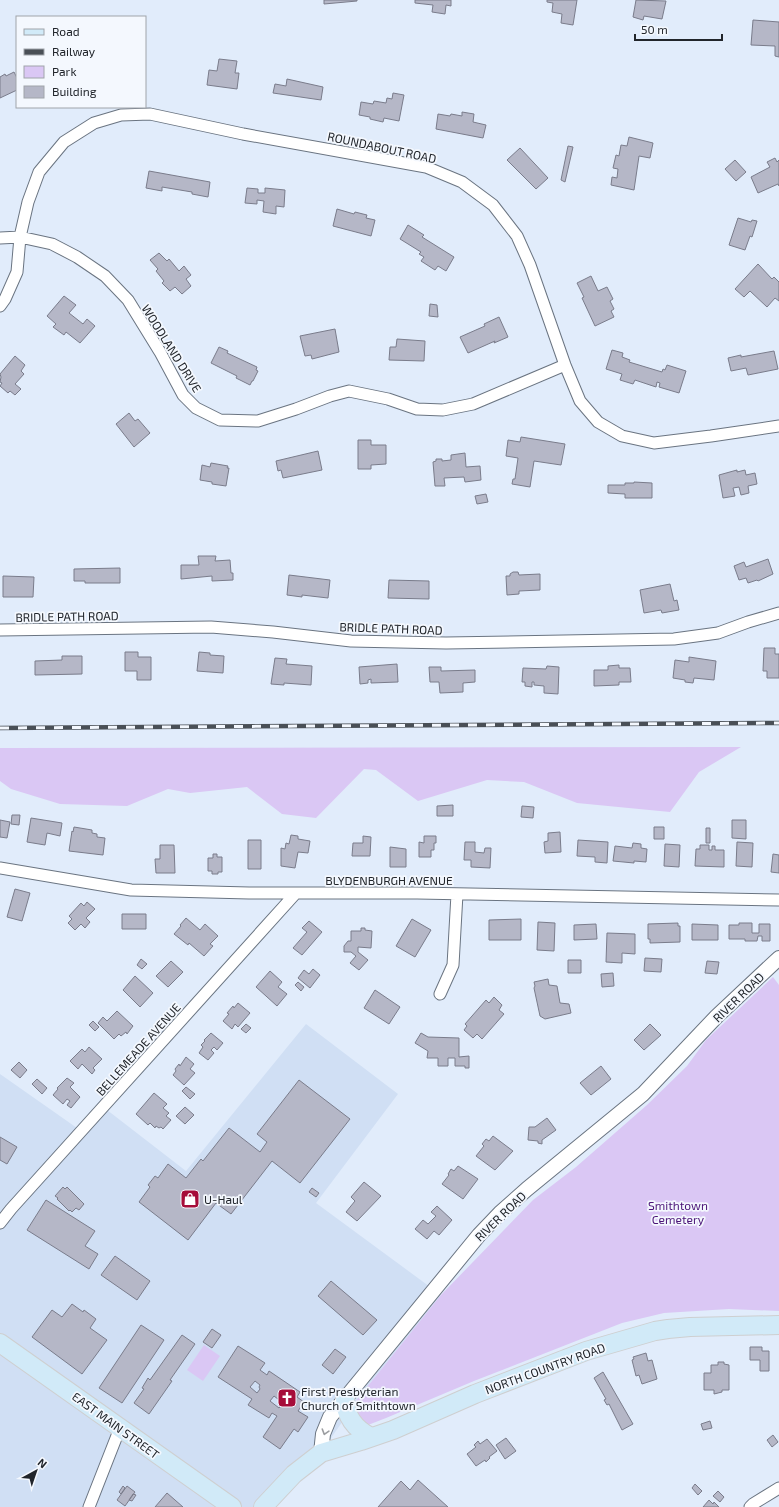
<svg xmlns="http://www.w3.org/2000/svg" width="779" height="1507" viewBox="0 0 779 1507" font-family="'Exo 2',sans-serif">
	<style>
		.built { fill: #d0dff4 }
		.green { fill: #dac7f4 }
		.building { fill: #b5b7c7; stroke: #7a7c8b; fill-rule: evenodd }
		.lines { fill: none; stroke-linecap: round; stroke-linejoin: round }
		.minor-casing { stroke: #6a7481; stroke-width: 13 }
		.tertiary-casing { stroke: #6a7481; stroke-width: 16 }
		.primary-casing { stroke: #cecfd0; stroke-width: 20 }
		.minor { stroke: #fff; stroke-width: 11 }
		.tertiary { stroke: #fff; stroke-width: 14 }
		.primary { stroke: #d1eaf8; stroke-width: 18 }
		.rail-casing { stroke: #494f56; stroke-width: 4.5 }
		.rail { stroke: #f4f8fe; stroke-width: 3; stroke-dasharray: 9; stroke-linecap: butt }
		.oneway { stroke: #9b9da0 }
		.labels { text-anchor: middle; dominant-baseline: central; stroke-width: 3.5; stroke-linejoin: round; paint-order: stroke }
		.street-label { font-size: 12px; fill: #21252b; stroke: #f4f8fe }
		.poi-label { font-size: 12px; fill: #21252b; stroke: #f4f8fe; text-anchor: start }
		.park-label { font-size: 12px; fill: #4a1377; stroke: #f4f8fe }
	</style>
	<rect width="100%" height="100%" fill="#e1ecfb"/>
	<path class="built" d="M 306,1024 L 398,1094 L 316,1203 L 441,1295 L 355,1402 L 352,1408 L 319,1455 L 261,1507 L 0,1507 L 0,1074 L 77,1128 L 98,1103 L 186,1171 Z"/>
	<path class="green" d="M 741,747 L 699,772 L 670,812 L 577,803 L 524,782 L 487,780 L 418,801 L 376,770 L 364,769 L 316,818 L 282,814 L 247,787 L 190,793 L 168,789 L 127,806 L 60,804 L 11,789 L 0,781 L 0,748 Z
		M 773,977 L 779,985 L 779,1311 L 729,1309 L 664,1313 L 622,1323 L 474,1381 L 386,1418 L 368,1425 L 363,1424 L 352,1408 L 355,1402 L 441,1295 L 533,1200 L 576,1167 L 647,1105 L 687,1066 L 706,1040 Z
		M 204,1345 L 220,1356 L 203,1381 L 187,1370 Z"/>
	<path class="building" d="M 324,0 L 357,0 L 357,1 L 324,4 Z
		M 415,0 L 451,0 L 451,6 L 446,5 L 445,14 L 432,12 L 433,5 L 415,3 Z
		M 547,0 L 577,0 L 573,25 L 561,23 L 562,14 L 552,12 L 553,3 L 547,2 Z
		M 636,0 L 666,1 L 662,19 L 644,16 L 643,20 L 633,17 Z
		M 753,20 L 779,22 L 779,57 L 775,56 L 775,46 L 751,45 Z
		M 219,59 L 237,61 L 235,73 L 239,73 L 237,89 L 207,85 L 209,70 L 217,71 Z
		M 14,72 L 17,78 L 17,90 L 0,98 L 0,77 L 5,74 L 6,76 Z
		M 287,79 L 323,87 L 321,100 L 273,93 L 275,84 L 286,86 Z
		M 393,93 L 404,95 L 399,121 L 384,118 L 383,122 L 370,119 L 370,117 L 359,115 L 361,102 L 373,104 L 374,101 L 386,103 L 387,98 L 392,99 Z
		M 462,112 L 474,114 L 473,122 L 486,125 L 483,138 L 436,129 L 438,114 L 450,116 L 451,114 L 462,116 Z
		M 629,137 L 653,143 L 650,158 L 639,156 L 634,190 L 611,185 L 612,177 L 617,178 L 618,169 L 613,168 L 616,155 L 619,156 L 621,145 L 627,146 Z
		M 568,146 L 573,147 L 565,182 L 561,180 Z
		M 520,148 L 548,178 L 536,189 L 507,160 Z
		M 775,158 L 777,162 L 779,160 L 779,186 L 778,184 L 758,193 L 751,177 L 770,167 L 767,162 Z
		M 735,160 L 746,172 L 736,181 L 725,169 Z
		M 149,171 L 210,182 L 208,197 L 192,194 L 192,192 L 162,187 L 162,191 L 146,188 Z
		M 247,188 L 258,189 L 258,193 L 265,193 L 265,188 L 285,190 L 284,207 L 276,206 L 276,214 L 263,212 L 264,201 L 257,200 L 257,204 L 245,203 Z
		M 337,209 L 354,214 L 355,212 L 367,215 L 366,218 L 375,220 L 371,236 L 333,226 Z
		M 738,218 L 751,222 L 752,220 L 757,221 L 752,237 L 750,236 L 745,250 L 729,245 Z
		M 408,225 L 424,235 L 422,237 L 454,257 L 446,271 L 438,266 L 435,270 L 421,261 L 424,257 L 419,254 L 421,252 L 400,239 Z
		M 159,253 L 167,261 L 169,259 L 179,271 L 184,266 L 191,275 L 186,279 L 191,286 L 182,294 L 175,287 L 170,291 L 162,283 L 164,281 L 156,271 L 158,269 L 150,260 Z
		M 758,264 L 772,279 L 774,277 L 779,282 L 779,301 L 775,298 L 767,307 L 750,291 L 744,297 L 735,289 Z
		M 591,276 L 598,291 L 607,287 L 613,299 L 610,301 L 614,309 L 611,311 L 614,317 L 595,326 L 582,298 L 584,297 L 577,283 Z
		M 64,296 L 76,305 L 69,313 L 83,324 L 87,319 L 95,326 L 80,343 L 66,332 L 64,335 L 53,327 L 56,324 L 47,316 Z
		M 430,304 L 437,305 L 438,317 L 429,316 Z
		M 499,317 L 508,337 L 494,343 L 495,341 L 468,353 L 460,337 L 485,326 L 484,324 Z
		M 335,329 L 339,352 L 312,359 L 311,355 L 305,356 L 300,336 Z
		M 397,339 L 425,341 L 424,361 L 389,360 L 390,347 L 396,347 Z
		M 219,347 L 228,351 L 227,353 L 257,367 L 256,370 L 258,371 L 253,381 L 252,381 L 250,385 L 236,378 L 237,376 L 211,363 Z
		M 612,350 L 623,353 L 622,357 L 630,360 L 629,362 L 662,372 L 663,369 L 665,370 L 667,365 L 686,371 L 679,393 L 659,387 L 660,383 L 657,382 L 656,387 L 635,380 L 633,384 L 620,380 L 622,374 L 606,369 Z
		M 774,351 L 778,369 L 748,375 L 746,368 L 731,371 L 728,358 L 741,355 L 741,357 Z
		M 15,356 L 25,365 L 21,371 L 24,374 L 15,384 L 21,389 L 15,395 L 10,391 L 8,393 L 0,386 L 2,383 L 0,382 L 1,377 L 0,374 Z
		M 129,413 L 135,421 L 138,419 L 150,433 L 134,447 L 116,424 Z
		M 521,437 L 565,444 L 561,465 L 534,461 L 530,487 L 512,484 L 513,479 L 515,479 L 518,458 L 506,456 L 508,440 L 520,442 Z
		M 358,440 L 371,440 L 371,445 L 386,445 L 386,464 L 371,465 L 371,469 L 358,469 Z
		M 318,451 L 322,470 L 283,478 L 281,470 L 278,471 L 276,461 Z
		M 465,453 L 466,467 L 480,466 L 481,480 L 465,482 L 464,477 L 444,478 L 445,486 L 435,486 L 433,462 L 436,461 L 436,459 L 442,459 L 442,461 L 451,460 L 451,455 Z
		M 211,463 L 228,466 L 227,468 L 229,468 L 226,486 L 212,484 L 212,482 L 200,480 L 202,465 L 210,467 Z
		M 737,470 L 737,472 L 745,470 L 746,475 L 755,473 L 757,484 L 748,486 L 749,493 L 741,495 L 739,487 L 733,488 L 735,496 L 723,498 L 719,475 Z
		M 634,482 L 652,483 L 652,498 L 625,498 L 625,494 L 608,493 L 608,485 L 625,485 L 625,483 L 634,483 Z
		M 486,494 L 488,502 L 477,504 L 475,496 Z
		M 198,556 L 216,556 L 215,561 L 230,560 L 231,573 L 233,573 L 233,580 L 212,581 L 212,576 L 181,579 L 181,565 L 199,565 Z
		M 768,559 L 773,574 L 758,581 L 757,580 L 748,583 L 746,578 L 739,580 L 734,566 L 744,562 L 746,567 Z
		M 120,568 L 120,583 L 85,583 L 85,581 L 74,581 L 74,569 Z
		M 513,572 L 518,572 L 519,575 L 540,574 L 540,590 L 519,591 L 519,594 L 507,595 L 506,576 L 510,576 L 510,574 Z
		M 289,575 L 330,580 L 328,598 L 302,595 L 302,597 L 287,595 Z
		M 3,576 L 34,577 L 33,597 L 3,597 Z
		M 389,580 L 429,581 L 429,599 L 388,598 Z
		M 670,584 L 674,601 L 677,600 L 679,610 L 662,613 L 661,610 L 644,613 L 640,590 Z
		M 764,648 L 775,648 L 775,654 L 779,654 L 779,678 L 767,678 L 767,671 L 763,671 Z
		M 125,652 L 138,652 L 138,657 L 151,657 L 151,680 L 137,680 L 137,671 L 125,671 Z
		M 199,652 L 210,653 L 210,655 L 224,656 L 223,673 L 197,671 Z
		M 62,656 L 82,656 L 82,674 L 35,675 L 35,661 L 62,660 Z
		M 689,657 L 716,661 L 714,680 L 694,678 L 693,683 L 685,682 L 685,680 L 673,678 L 675,660 L 689,662 Z
		M 275,658 L 287,659 L 286,664 L 312,666 L 311,685 L 284,683 L 284,685 L 271,684 Z
		M 397,664 L 398,682 L 371,683 L 371,679 L 368,680 L 368,683 L 360,684 L 359,667 Z
		M 619,665 L 619,668 L 630,668 L 631,682 L 619,682 L 619,685 L 594,686 L 594,670 L 608,670 L 608,666 Z
		M 547,666 L 559,667 L 558,694 L 544,693 L 544,686 L 534,685 L 534,682 L 532,682 L 532,687 L 525,686 L 525,682 L 522,682 L 523,668 L 546,669 Z
		M 429,667 L 441,667 L 441,671 L 475,670 L 475,682 L 463,683 L 463,692 L 440,693 L 439,682 L 430,682 Z
		M 453,805 L 453,816 L 437,816 L 437,806 Z
		M 522,806 L 534,807 L 533,818 L 521,817 Z
		M 12,815 L 20,815 L 19,825 L 11,824 Z
		M 31,818 L 62,823 L 60,836 L 47,833 L 45,845 L 27,842 Z
		M 0,820 L 10,822 L 7,838 L 0,837 Z
		M 732,820 L 746,820 L 746,839 L 732,838 Z
		M 74,827 L 92,830 L 92,833 L 97,834 L 97,837 L 105,838 L 103,855 L 69,851 L 72,831 L 73,832 Z
		M 654,827 L 664,827 L 664,839 L 654,839 Z
		M 706,828 L 710,828 L 710,843 L 706,843 Z
		M 560,832 L 561,852 L 545,853 L 544,842 L 548,841 L 548,833 Z
		M 291,835 L 298,836 L 298,839 L 310,841 L 308,853 L 298,852 L 295,868 L 281,866 L 281,848 L 285,849 L 286,843 L 289,844 Z
		M 363,836 L 371,837 L 370,856 L 352,856 L 353,843 L 363,843 Z
		M 424,836 L 436,836 L 436,843 L 434,843 L 434,850 L 431,850 L 431,857 L 419,857 L 419,842 L 424,843 Z
		M 248,840 L 261,840 L 261,869 L 248,869 Z
		M 578,840 L 608,842 L 607,863 L 595,862 L 595,857 L 577,856 Z
		M 465,842 L 475,842 L 475,852 L 484,853 L 485,848 L 491,848 L 490,868 L 471,867 L 471,860 L 464,860 Z
		M 737,842 L 753,843 L 752,867 L 736,866 Z
		M 633,843 L 641,844 L 641,848 L 647,849 L 646,862 L 634,861 L 634,863 L 613,861 L 615,846 L 632,848 Z
		M 665,844 L 680,845 L 679,867 L 664,866 Z
		M 160,845 L 174,845 L 175,873 L 156,873 L 155,859 L 160,859 Z
		M 700,845 L 709,845 L 709,850 L 712,850 L 712,846 L 715,846 L 715,850 L 724,850 L 724,867 L 695,866 L 696,849 L 700,849 Z
		M 390,847 L 406,849 L 406,867 L 390,867 Z
		M 213,854 L 217,854 L 217,857 L 222,857 L 222,872 L 218,872 L 218,874 L 212,874 L 212,871 L 208,871 L 208,858 L 213,858 Z
		M 773,854 L 779,855 L 779,873 L 771,872 Z
		M 15,889 L 30,893 L 22,921 L 7,917 Z
		M 87,902 L 95,909 L 86,918 L 90,922 L 85,928 L 81,924 L 75,930 L 68,923 L 72,919 L 69,916 L 81,903 L 84,906 Z
		M 122,914 L 146,914 L 146,929 L 122,929 Z
		M 186,918 L 200,930 L 205,924 L 218,936 L 210,944 L 213,946 L 204,956 L 189,943 L 188,945 L 174,934 L 181,926 L 180,925 Z
		M 412,919 L 431,930 L 415,957 L 396,946 Z
		M 521,919 L 521,940 L 489,940 L 489,920 Z
		M 309,921 L 322,932 L 302,955 L 293,948 L 307,932 L 302,928 Z
		M 538,922 L 555,923 L 554,951 L 537,950 Z
		M 678,923 L 678,926 L 680,926 L 680,942 L 650,943 L 650,939 L 648,939 L 648,924 Z
		M 739,923 L 752,923 L 752,933 L 759,933 L 759,924 L 770,924 L 770,941 L 762,941 L 762,936 L 758,936 L 757,941 L 745,941 L 745,939 L 729,939 L 729,925 L 739,925 Z
		M 596,924 L 597,939 L 574,940 L 574,925 Z
		M 692,924 L 718,925 L 718,940 L 692,940 Z
		M 361,928 L 365,928 L 365,930 L 372,931 L 371,948 L 358,947 L 358,952 L 368,960 L 359,970 L 350,963 L 356,956 L 351,952 L 344,952 L 344,946 L 348,941 L 351,941 L 351,931 L 361,931 Z
		M 607,933 L 635,934 L 635,954 L 622,953 L 622,963 L 606,962 Z
		M 645,958 L 662,959 L 661,972 L 644,971 Z
		M 141,959 L 147,964 L 142,969 L 137,965 Z
		M 568,960 L 581,960 L 581,973 L 568,973 Z
		M 171,961 L 183,972 L 168,987 L 156,976 Z
		M 707,961 L 719,962 L 717,974 L 705,973 Z
		M 313,969 L 320,975 L 310,988 L 298,978 L 304,970 L 309,974 Z
		M 270,971 L 282,982 L 278,987 L 287,994 L 277,1006 L 256,987 Z
		M 613,973 L 614,986 L 602,987 L 601,974 Z
		M 135,976 L 153,993 L 140,1007 L 123,990 Z
		M 548,979 L 549,985 L 557,986 L 560,1003 L 569,1004 L 571,1013 L 545,1019 L 540,1016 L 534,988 L 535,986 L 534,982 Z
		M 298,982 L 304,987 L 301,991 L 295,985 Z
		M 375,990 L 400,1007 L 389,1024 L 364,1008 Z
		M 494,997 L 502,1005 L 499,1010 L 504,1014 L 482,1039 L 477,1034 L 473,1038 L 464,1030 L 467,1026 L 465,1024 L 486,1000 L 489,1003 Z
		M 238,1003 L 250,1013 L 238,1027 L 235,1024 L 232,1029 L 223,1021 L 229,1014 L 227,1013 L 233,1006 L 234,1008 Z
		M 117,1011 L 133,1026 L 127,1034 L 126,1032 L 121,1036 L 119,1034 L 114,1039 L 98,1023 L 103,1017 L 107,1021 Z
		M 93,1021 L 99,1027 L 95,1031 L 89,1025 Z
		M 246,1024 L 251,1028 L 246,1033 L 241,1029 Z
		M 650,1024 L 661,1035 L 644,1050 L 634,1040 Z
		M 211,1033 L 223,1043 L 217,1050 L 214,1047 L 211,1050 L 214,1053 L 208,1060 L 199,1053 L 203,1047 L 201,1045 L 205,1041 L 204,1040 Z
		M 421,1033 L 428,1037 L 459,1038 L 459,1057 L 469,1056 L 469,1068 L 465,1068 L 465,1066 L 455,1066 L 455,1058 L 448,1058 L 448,1066 L 438,1066 L 438,1058 L 427,1058 L 428,1051 L 415,1043 Z
		M 89,1047 L 102,1059 L 93,1068 L 95,1070 L 92,1074 L 82,1064 L 78,1069 L 70,1061 L 82,1049 L 85,1052 Z
		M 186,1057 L 194,1064 L 190,1069 L 195,1073 L 184,1085 L 173,1075 L 176,1071 L 175,1069 L 179,1064 L 180,1066 Z
		M 19,1062 L 27,1070 L 20,1078 L 11,1070 Z
		M 601,1066 L 611,1079 L 591,1095 L 580,1083 Z
		M 67,1078 L 74,1083 L 70,1087 L 80,1097 L 71,1108 L 67,1105 L 70,1101 L 67,1099 L 63,1104 L 53,1095 L 58,1089 L 57,1088 Z
		M 37,1079 L 47,1088 L 42,1094 L 32,1084 Z
		M 299,1080 L 350,1119 L 300,1183 L 272,1161 L 231,1214 L 216,1203 L 188,1240 L 139,1202 L 150,1187 L 148,1185 L 155,1176 L 158,1178 L 168,1164 L 186,1178 L 201,1159 L 203,1161 L 229,1128 L 260,1152 L 267,1142 L 257,1134 Z
		M 186,1087 L 195,1094 L 190,1099 L 182,1091 Z
		M 154,1093 L 167,1104 L 163,1108 L 169,1113 L 166,1116 L 171,1120 L 163,1129 L 161,1127 L 159,1128 L 156,1126 L 155,1128 L 150,1123 L 148,1125 L 136,1114 Z
		M 185,1107 L 194,1115 L 185,1124 L 176,1116 Z
		M 547,1118 L 556,1130 L 542,1140 L 542,1144 L 538,1143 L 538,1141 L 528,1140 L 529,1127 L 535,1127 Z
		M 493,1136 L 513,1151 L 495,1170 L 476,1156 L 484,1146 L 482,1144 L 486,1139 L 489,1141 Z
		M 0,1137 L 17,1147 L 7,1164 L 0,1160 Z
		M 458,1166 L 478,1179 L 463,1199 L 442,1184 L 449,1175 L 448,1174 L 451,1169 L 454,1171 Z
		M 364,1182 L 381,1196 L 357,1221 L 346,1212 L 355,1201 L 351,1197 Z
		M 63,1187 L 65,1189 L 67,1187 L 84,1204 L 79,1210 L 76,1208 L 72,1212 L 70,1210 L 69,1211 L 57,1199 L 58,1198 L 55,1196 Z
		M 312,1188 L 319,1193 L 316,1197 L 309,1192 Z
		M 46,1200 L 95,1231 L 85,1246 L 98,1254 L 89,1269 L 27,1230 Z
		M 437,1206 L 452,1220 L 439,1235 L 434,1231 L 427,1239 L 415,1229 L 423,1220 L 428,1224 L 436,1216 L 431,1212 Z
		M 115,1256 L 150,1281 L 137,1300 L 101,1275 Z
		M 331,1281 L 377,1320 L 363,1335 L 318,1296 Z
		M 72,1304 L 83,1312 L 84,1310 L 96,1319 L 90,1328 L 107,1340 L 82,1374 L 32,1337 L 52,1310 L 62,1317 Z
		M 141,1325 L 164,1340 L 122,1403 L 99,1388 Z
		M 212,1329 L 221,1335 L 212,1348 L 203,1342 Z
		M 182,1335 L 195,1344 L 170,1380 L 172,1381 L 149,1414 L 134,1403 L 144,1389 L 142,1388 L 148,1378 L 150,1380 Z
		M 238,1346 L 265,1363 L 260,1370 L 267,1375 L 269,1371 L 300,1392 L 297,1397 L 304,1402 L 298,1411 L 308,1417 L 298,1432 L 294,1429 L 280,1449 L 263,1437 L 277,1416 L 272,1413 L 269,1418 L 248,1405 L 252,1399 L 218,1377 ZM 255,1381 L 260,1385 L 259,1387 L 260,1389 L 257,1393 L 250,1387 ZM 274,1396 L 283,1403 L 279,1408 L 270,1401 Z
		M 750,1347 L 762,1347 L 762,1351 L 769,1351 L 769,1371 L 760,1371 L 760,1360 L 750,1360 Z
		M 335,1349 L 346,1357 L 333,1374 L 322,1365 Z
		M 646,1353 L 648,1361 L 652,1360 L 657,1379 L 642,1384 L 639,1375 L 636,1376 L 632,1360 L 634,1359 L 633,1357 Z
		M 718,1362 L 724,1362 L 724,1364 L 729,1365 L 729,1390 L 722,1390 L 722,1392 L 714,1394 L 714,1390 L 704,1390 L 704,1373 L 711,1373 L 711,1365 L 718,1365 Z
		M 603,1372 L 633,1424 L 622,1430 L 609,1404 L 607,1405 L 604,1400 L 606,1399 L 594,1378 Z
		M 710,1421 L 712,1428 L 703,1430 L 701,1424 Z
		M 773,1435 L 778,1442 L 772,1447 L 767,1440 Z
		M 506,1438 L 516,1451 L 505,1459 L 496,1445 Z
		M 487,1439 L 497,1451 L 489,1457 L 490,1458 L 486,1462 L 485,1460 L 476,1466 L 467,1454 L 476,1447 L 474,1445 L 478,1441 L 480,1444 Z
		M 418,1480 L 448,1507 L 378,1507 L 401,1481 L 410,1490 Z
		M 695,1484 L 702,1491 L 698,1495 L 692,1488 Z
		M 123,1486 L 125,1488 L 121,1494 L 119,1492 Z
		M 127,1486 L 135,1492 L 125,1506 L 117,1500 Z
		M 718,1491 L 724,1497 L 720,1502 L 713,1496 Z
		M 167,1493 L 183,1507 L 155,1507 Z
		M 133,1494 L 136,1495 L 132,1501 L 129,1500 Z
		M 709,1500 L 713,1504 L 714,1502 L 719,1507 L 703,1507 Z"/>
	<g class="lines">
		<defs>
			<path id="minor" d="M 0,238 L 20,237 L 52,244 L 77,257 L 105,276 L 128,300 L 160,352 L 183,395 L 196,408 L 220,420 L 258,421 L 296,409 L 330,396 L 349,391 L 388,399 L 417,409 L 443,410 L 473,404 L 565,365
				M 0,306 L 5,299 L 17,272 L 20,237 L 28,202 L 39,172 L 64,142 L 94,123 L 121,115 L 150,114 L 243,134 L 426,167 L 462,182 L 493,205 L 517,236 L 530,265 L 565,365 L 580,401 L 598,422 L 622,436 L 654,443 L 711,436 L 779,426
				M 0,630 L 211,627 L 273,632 L 351,641 L 446,643 L 674,639 L 718,633 L 748,622 L 779,613
				M 0,868 L 131,890 L 249,893 L 417,893 L 779,900
				M 440,994 L 453,965 L 457,894
				M 0,1223 L 11,1209 L 296,893
				M 89,1507 L 120,1428
				M 750,1507 L 753,1504 L 779,1488"/>
			<path id="tertiary" d="M 321,1453 L 323,1434 L 330,1417 L 479,1235 L 500,1213 L 527,1189 L 643,1094 L 717,1016 L 779,958"/>
			<path id="primary" d="M 0,1343 L 232,1507
				M 345,1398 C 345,1416 355,1429 371,1437
				M 263,1507 L 294,1474 L 321,1453 L 361,1441 L 393,1430 L 475,1394 L 586,1351 L 655,1331 L 668,1329 L 690,1327 L 779,1325"/>
		</defs>
		<use href="#minor" class="minor-casing"/>
		<use href="#tertiary" class="tertiary-casing"/>
		<use href="#primary" class="primary-casing"/>
		<use href="#minor" class="minor"/>
		<use href="#tertiary" class="tertiary"/>
		<use href="#primary" class="primary"/>
		<defs>
			<path id="rail" d="M 0,728 L 779,723"/>
		</defs>
		<use href="#rail" class="rail-casing"/>
		<use href="#rail" class="rail"/>
	</g>
	<defs><path id="oneway-chevron" d="M-2-3.5L2.5 0L-2 3.5" fill="none" stroke-width="1.6" stroke-linecap="round" stroke-linejoin="round"/></defs>
	<use class="oneway" href="#oneway-chevron" transform="translate(325 1432) rotate(107)"/>
	<defs>
		<symbol id="shop-square" viewBox="-11 -11 22 22"><rect x="-9" y="-9" width="18" height="18" rx="4" fill="#a60c39" stroke="#f4f8fe"/><path d="M-5-2.5h2.3a2.7 3.5 0 0 1 5.4 0H5L5.5 6h-11ZM-1.5-2.5h3a1.5 2.3 0 0 0-3 0Z" fill="#fff"/></symbol>
		<symbol id="church-square" viewBox="-11 -11 22 22"><rect x="-9" y="-9" width="18" height="18" rx="4" fill="#a60c39" stroke="#f4f8fe"/><path d="M-1.2-6h2.4v3.5h3.3v2.4h-3.3V6h-2.4V-.1h-3.3v-2.4h3.3Z" fill="#fff"/></symbol>
	</defs>
	<g fill-rule="evenodd">
		<use href="#shop-square" x="179" y="1188" width="22" height="22"/>
		<use href="#church-square" x="276" y="1387" width="22" height="22"/>
	</g>
	<g class="labels">
		<g class="street-label">
			<text transform="translate(382 147) rotate(12)">ROUNDABOUT ROAD</text>
			<text transform="translate(172 348) rotate(58)">WOODLAND DRIVE</text>
			<text transform="translate(67 616) rotate(-1)">BRIDLE PATH ROAD</text>
			<text transform="translate(391 628) rotate(2)">BRIDLE PATH ROAD</text>
			<text x="389" y="880">BLYDENBURGH AVENUE</text>
			<text transform="translate(738 997) rotate(-44)">RIVER ROAD</text>
			<text transform="translate(138 1049) rotate(-48)">BELLEMEADE AVENUE</text>
			<text transform="translate(500 1216) rotate(-44)">RIVER ROAD</text>
			<text transform="translate(545 1368) rotate(-20)">NORTH COUNTRY ROAD</text>
			<text transform="translate(116 1425) rotate(36)">EAST MAIN STREET</text>
		</g>
		<g class="poi-label">
			<text x="204" y="1199">U-Haul</text>
			<text x="301" y="1391">First Presbyterian<tspan x="301" dy="14">Church of Smithtown</tspan></text>
		</g>
		<g class="park-label">
			<text x="678" y="1205">Smithtown<tspan x="678" dy="14">Cemetery</tspan></text>
		</g>
	</g>
	<rect x="16" y="16" width="130" height="92" fill="#f4f8fe" stroke="#a0a4aa"/>
	<rect x="24" y="29" width="20" height="6" fill="#d1eaf8" stroke="#a0a4aa"/>
	<text x="52" y="36" font-size="12" fill="#21252b">Road</text>
	<rect x="24" y="49" width="20" height="6" fill="#494f56" stroke="#a0a4aa"/>
	<text x="52" y="56" font-size="12" fill="#21252b">Railway</text>
	<rect x="24" y="66" width="20" height="12" fill="#dac7f4" stroke="#a0a4aa"/>
	<text x="52" y="76" font-size="12" fill="#21252b">Park</text>
	<rect x="24" y="86" width="20" height="12" fill="#b5b7c7" stroke="#a0a4aa"/>
	<text x="52" y="96" font-size="12" fill="#21252b">Building</text>
	<g transform="translate(36 1471) rotate(40)" stroke="#f4f8fe" stroke-width="3" paint-order="stroke">
	<path d="M0-3L7 15L0 10L-7 15Z" fill="#21252b"/>
	<text y="-6" font-size="11" font-weight="bold" text-anchor="middle" fill="#21252b">N</text>
	</g>
	<path d="M635 34v6h87v-6" fill="none" stroke="#21252b" stroke-width="2"/>
	<text x="641" y="34" font-size="12" fill="#21252b" stroke="#f4f8fe" stroke-width="3" paint-order="stroke">50 m</text>
</svg>
